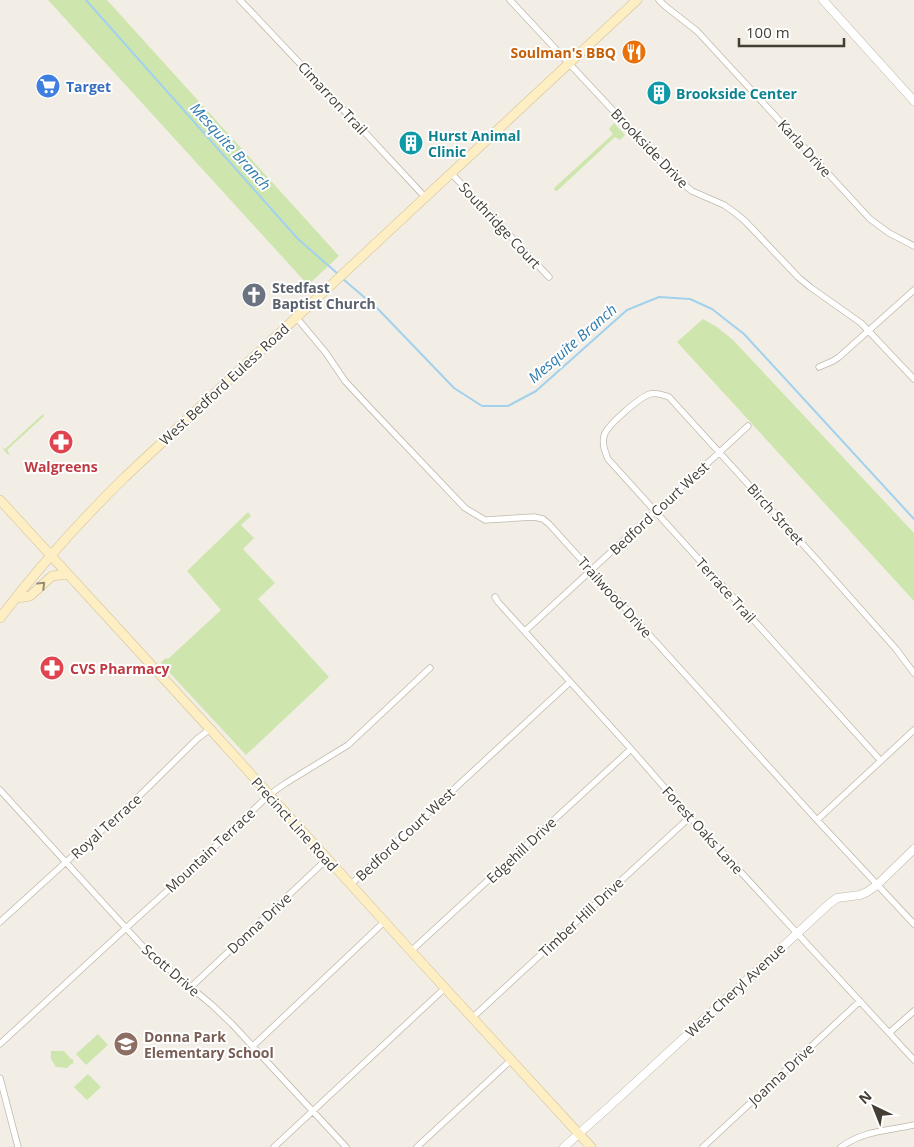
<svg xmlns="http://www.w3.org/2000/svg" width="914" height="1147" viewBox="0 0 914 1147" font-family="'Open Sans',sans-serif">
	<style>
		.green { fill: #cee6ae }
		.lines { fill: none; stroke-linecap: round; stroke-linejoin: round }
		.stream { stroke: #a2d1ee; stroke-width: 2 }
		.minor-casing { stroke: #c0b8ab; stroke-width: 7 }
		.tertiary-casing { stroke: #c0b8ab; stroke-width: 9 }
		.secondary-casing { stroke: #d1c095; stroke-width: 10 }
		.minor { stroke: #fff; stroke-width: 5.5 }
		.tertiary { stroke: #fff; stroke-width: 8 }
		.secondary { stroke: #fdeec3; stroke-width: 9 }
		.oneway { stroke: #978d75 }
		.labels { text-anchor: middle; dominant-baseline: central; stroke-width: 4; stroke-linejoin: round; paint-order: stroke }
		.food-label { font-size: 14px; font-weight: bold; fill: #c56008; stroke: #fff; text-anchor: end }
		.shop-label { font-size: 14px; font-weight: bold; fill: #366cbe; stroke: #fff; text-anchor: start }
		.culture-label { font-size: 14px; font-weight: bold; fill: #0d838f; stroke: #fff; text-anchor: start }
		.street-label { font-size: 14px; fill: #443e35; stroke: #fff }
		.worship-label { font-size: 14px; font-weight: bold; fill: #5b616d; stroke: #fff; text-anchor: start }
		.health-label { font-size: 14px; font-weight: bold; fill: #be3a42; stroke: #fff }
		.education-label { font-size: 14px; font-weight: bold; fill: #785e54; stroke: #fff; text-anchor: start }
		.water-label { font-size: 15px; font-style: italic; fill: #317cad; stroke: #fff }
	</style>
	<rect width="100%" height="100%" fill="#f2eee5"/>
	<path class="green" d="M 48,0 L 107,0 L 339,256 L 308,285 Z
		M 614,123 L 625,135 L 620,140 L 615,137 L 557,191 L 555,191 L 554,188 L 613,134 L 609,129 Z
		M 703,319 L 717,327 L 733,340 L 914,533 L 914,601 L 677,342 Z
		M 43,414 L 44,416 L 7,450 L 10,455 L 7,454 L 2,447 L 5,449 Z
		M 248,512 L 251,516 L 241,525 L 254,538 L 243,549 L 275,583 L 258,599 L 329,677 L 246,755 L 168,671 L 164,669 L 161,662 L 166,658 L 168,659 L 221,610 L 187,571 Z
		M 98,1034 L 108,1045 L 86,1065 L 76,1054 Z
		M 51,1051 L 64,1051 L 71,1059 L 73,1059 L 73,1064 L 71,1064 L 67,1068 L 56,1067 L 51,1059 Z
		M 88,1074 L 101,1087 L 87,1100 L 74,1087 Z"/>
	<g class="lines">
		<path class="stream" d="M 86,0 L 298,239 L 338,274
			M 343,279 L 378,309 L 454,388 L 482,406 L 508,406 L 536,391 L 627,310 L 659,297 L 690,299 L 712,309 L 744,334 L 914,519"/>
		<defs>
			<path id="minor" d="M 240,0 L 371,139 L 425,197
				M 510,0 L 676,178 L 692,191 L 724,205 L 734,212 L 745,221 L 798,277 L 810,287 L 861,323 L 914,379
				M 659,0 L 665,6 L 697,31 L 870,219 L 889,233 L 914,246
				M 451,173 L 549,277
				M 296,317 L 326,353 L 345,381 L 371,409 L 465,508 L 485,520 L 534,517 L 543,519 L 549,524 L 817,820 L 914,924
				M 819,367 L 833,361 L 839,357 L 914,290
				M 495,597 L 498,602 L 631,749 L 690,817 L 914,1060
				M 525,631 L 748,426
				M 881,761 L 608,459 C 605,451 602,445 604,436 C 606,426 640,397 650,394 C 657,392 663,395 669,397 L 818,561 L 896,649 L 914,673
				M 0,790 L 147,951 L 212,1005 L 232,1024 L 346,1147
				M 817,820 L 914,730
				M 350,885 L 570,682
				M 0,922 L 66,862 L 127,808 L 197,739 L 210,729
				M 411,951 L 631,749
				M 191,987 L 327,859
				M 472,1018 L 690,817
				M 889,1033 L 914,1011
				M 0,1044 L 126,928 L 187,873 L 269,795 L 286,783 L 348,745 L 430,668
				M 253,1046 L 384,922
				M 0,1078 L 18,1147
				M 274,1147 L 445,988
				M 417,1147 L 511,1060
				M 703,1147 L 860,1001
				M 841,1147 C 865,1130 887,1131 914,1125"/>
			<path id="tertiary" d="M 823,0 L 914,101
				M 564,1147 L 611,1105 L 829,904 L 837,898 L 860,895 L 867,892 L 877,885 L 914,849"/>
			<path id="secondary" d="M 0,500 L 210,729 L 411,951 L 591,1147
				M 17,598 L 30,596 L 52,576 L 68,574
				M 0,618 C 38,568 80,521 125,477 L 637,0"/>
		</defs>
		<use href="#minor" class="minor-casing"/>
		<use href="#tertiary" class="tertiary-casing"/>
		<use href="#secondary" class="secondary-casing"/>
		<use href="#minor" class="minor"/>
		<use href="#tertiary" class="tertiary"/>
		<use href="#secondary" class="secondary"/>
	</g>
	<defs><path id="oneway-chevron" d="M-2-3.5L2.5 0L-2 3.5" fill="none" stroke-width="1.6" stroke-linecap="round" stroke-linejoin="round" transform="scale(1.25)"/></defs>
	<use class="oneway" href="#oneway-chevron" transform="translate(42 585) rotate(-44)"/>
	<defs>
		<symbol id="restaurant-disc" viewBox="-11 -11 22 22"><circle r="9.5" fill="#e8710a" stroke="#fff"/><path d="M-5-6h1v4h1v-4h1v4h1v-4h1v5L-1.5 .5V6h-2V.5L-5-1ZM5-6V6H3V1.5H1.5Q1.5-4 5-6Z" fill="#fff"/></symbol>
		<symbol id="supermarket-disc" viewBox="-11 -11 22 22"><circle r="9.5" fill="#3f7fe0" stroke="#fff"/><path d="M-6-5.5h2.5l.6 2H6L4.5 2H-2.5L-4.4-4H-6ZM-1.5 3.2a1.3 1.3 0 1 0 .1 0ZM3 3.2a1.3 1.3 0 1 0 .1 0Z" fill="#fff"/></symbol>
		<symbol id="building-disc" viewBox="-11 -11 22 22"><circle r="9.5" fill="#0f9aa8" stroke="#fff"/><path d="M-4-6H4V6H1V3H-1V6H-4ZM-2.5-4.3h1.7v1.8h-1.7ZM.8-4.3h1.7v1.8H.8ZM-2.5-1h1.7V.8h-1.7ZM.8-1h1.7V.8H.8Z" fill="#fff"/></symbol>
		<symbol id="church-disc" viewBox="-11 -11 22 22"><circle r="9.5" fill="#6b7280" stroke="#fff"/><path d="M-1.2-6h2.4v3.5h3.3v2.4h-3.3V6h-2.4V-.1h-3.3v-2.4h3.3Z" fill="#fff"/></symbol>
		<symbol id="pharmacy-disc" viewBox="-11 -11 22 22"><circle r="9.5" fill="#e0444e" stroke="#fff"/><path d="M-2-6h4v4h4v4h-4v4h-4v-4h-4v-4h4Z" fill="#fff"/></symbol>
		<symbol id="school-disc" viewBox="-11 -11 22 22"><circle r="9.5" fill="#8d6e63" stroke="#fff"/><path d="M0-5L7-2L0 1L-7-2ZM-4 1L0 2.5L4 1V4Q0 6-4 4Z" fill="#fff"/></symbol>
	</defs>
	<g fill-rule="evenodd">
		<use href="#restaurant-disc" x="620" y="38" width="28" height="28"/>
		<use href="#supermarket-disc" x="34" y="72" width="28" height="28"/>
		<use href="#building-disc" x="645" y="79" width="28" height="28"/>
		<use href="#building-disc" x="397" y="129" width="28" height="28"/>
		<use href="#church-disc" x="240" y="281" width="28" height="28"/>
		<use href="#pharmacy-disc" x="47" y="428" width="28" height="28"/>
		<use href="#pharmacy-disc" x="38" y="654" width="28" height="28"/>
		<use href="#school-disc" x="112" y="1030" width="28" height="28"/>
	</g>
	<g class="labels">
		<g class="food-label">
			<text x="616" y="52">Soulman's BBQ</text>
		</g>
		<g class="shop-label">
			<text x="66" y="86">Target</text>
		</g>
		<g class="culture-label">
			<text x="676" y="93">Brookside Center</text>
			<text x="428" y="135">Hurst Animal<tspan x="428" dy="16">Clinic</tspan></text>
		</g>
		<g class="street-label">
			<text transform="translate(333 98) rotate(47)">Cimarron Trail</text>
			<text transform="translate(650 148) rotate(46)">Brookside Drive</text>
			<text transform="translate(805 148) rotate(48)">Karla Drive</text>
			<text transform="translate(500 225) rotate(47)">Southridge Court</text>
			<text transform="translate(224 384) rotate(-43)">West Bedford Euless Road</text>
			<text transform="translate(659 508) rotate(-43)">Bedford Court West</text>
			<text transform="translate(776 514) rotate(48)">Birch Street</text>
			<text transform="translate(726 590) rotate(48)">Terrace Trail</text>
			<text transform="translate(615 597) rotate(48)">Trailwood Drive</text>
			<text transform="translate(295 824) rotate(48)">Precinct Line Road</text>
			<text transform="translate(106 826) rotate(-42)">Royal Terrace</text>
			<text transform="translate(703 830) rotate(48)">Forest Oaks Lane</text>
			<text transform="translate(405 834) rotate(-43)">Bedford Court West</text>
			<text transform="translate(210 850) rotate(-43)">Mountain Terrace</text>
			<text transform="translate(521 850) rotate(-43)">Edgehill Drive</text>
			<text transform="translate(581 917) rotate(-43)">Timber Hill Drive</text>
			<text transform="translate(259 923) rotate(-43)">Donna Drive</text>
			<text transform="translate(171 970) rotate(41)">Scott Drive</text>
			<text transform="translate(735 990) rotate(-43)">West Cheryl Avenue</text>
			<text transform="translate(781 1074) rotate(-43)">Joanna Drive</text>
		</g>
		<g class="worship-label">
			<text x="272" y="287">Stedfast<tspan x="272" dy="16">Baptist Church</tspan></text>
		</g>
		<g class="health-label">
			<text x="61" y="466">Walgreens</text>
			<text x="70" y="668" text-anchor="start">CVS Pharmacy</text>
		</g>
		<g class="education-label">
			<text x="144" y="1036">Donna Park<tspan x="144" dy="16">Elementary School</tspan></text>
		</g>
		<g class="water-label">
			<text transform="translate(231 146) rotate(48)">Mesquite Branch</text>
			<text transform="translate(572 343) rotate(-41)">Mesquite Branch</text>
		</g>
	</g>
	<g transform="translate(874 1107) rotate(317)" stroke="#ffffff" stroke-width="4" paint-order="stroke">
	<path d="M0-4L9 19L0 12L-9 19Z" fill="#443e35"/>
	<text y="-8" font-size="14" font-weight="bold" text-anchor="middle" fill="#443e35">N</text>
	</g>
	<path d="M739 38v8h105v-8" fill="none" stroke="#443e35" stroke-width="2.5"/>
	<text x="746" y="38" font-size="15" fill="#443e35" stroke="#ffffff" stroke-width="4" paint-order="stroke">100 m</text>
</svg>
